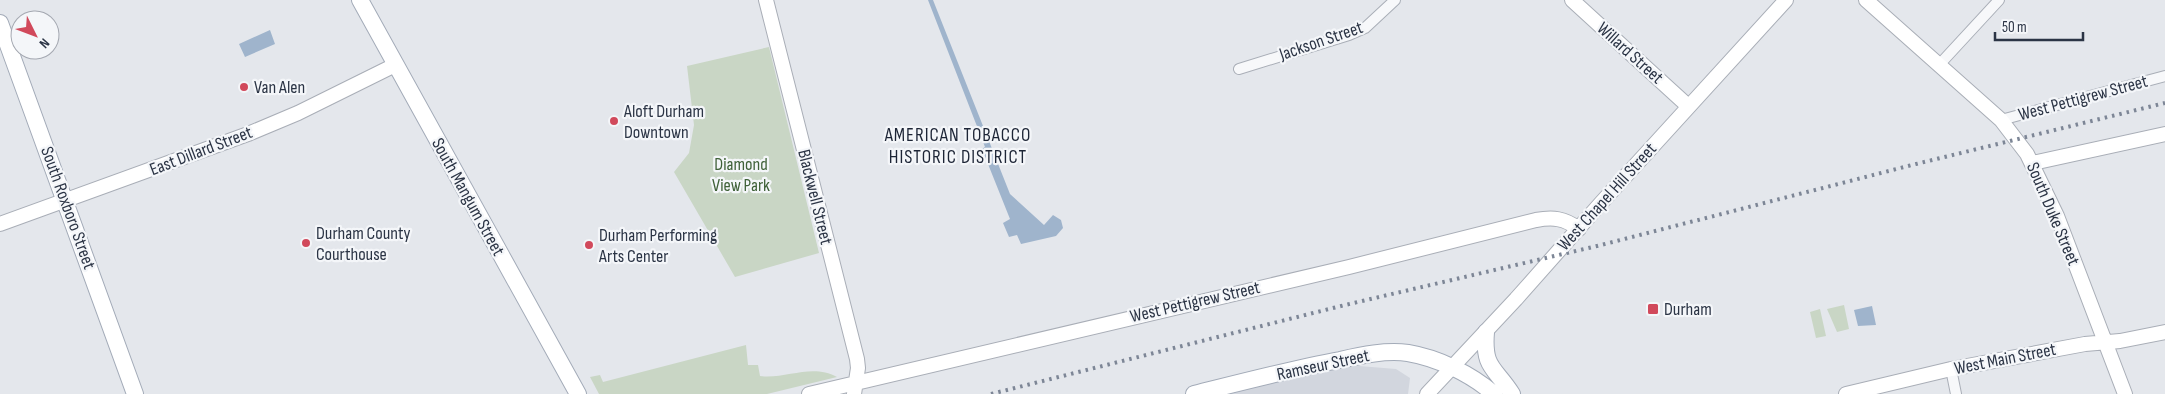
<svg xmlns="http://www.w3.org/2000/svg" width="2165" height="394" viewBox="0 0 2165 394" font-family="'Sofia Sans Condensed',sans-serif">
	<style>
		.built { fill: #d2d6de }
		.green { fill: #c9d6c5 }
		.water { fill: #9fb4cc }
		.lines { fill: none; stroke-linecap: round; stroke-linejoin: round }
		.street-casing { stroke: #a9aeb7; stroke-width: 12 }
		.secondary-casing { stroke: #a9aeb7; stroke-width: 16 }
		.primary-casing { stroke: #a3abb8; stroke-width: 18 }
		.street { stroke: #f7f8fa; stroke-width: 10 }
		.secondary { stroke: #fff; stroke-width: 14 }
		.primary { stroke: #fff; stroke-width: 16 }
		.rail { stroke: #7d8696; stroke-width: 4; stroke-dasharray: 2.5 5; stroke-linecap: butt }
		.poi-dot { fill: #d1495b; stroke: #f4f6f9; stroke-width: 2 }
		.labels { text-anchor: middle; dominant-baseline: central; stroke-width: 4.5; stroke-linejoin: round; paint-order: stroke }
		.street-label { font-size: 18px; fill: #2b3445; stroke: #f4f6f9 }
		.poi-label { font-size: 18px; fill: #2b3445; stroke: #f4f6f9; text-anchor: start }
		.park-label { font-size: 18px; fill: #3f6138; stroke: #f4f6f9 }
		.neighbourhood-label { font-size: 19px; letter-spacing: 1px; fill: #1d2536; stroke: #f4f6f9 }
	</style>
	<rect width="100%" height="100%" fill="#e4e7ec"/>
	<path class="built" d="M 1347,365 L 1396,369 L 1410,378 L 1408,394 L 1223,394 Z"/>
	<path class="green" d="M 769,47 L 819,253 L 735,277 L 674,172 L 689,153 L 694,125 L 687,66 Z
		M 1844,305 L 1849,329 L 1837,332 L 1827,309 Z
		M 1820,309 L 1826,336 L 1816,338 L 1810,312 Z
		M 746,345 L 748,365 L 758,365 L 760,376 C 787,379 812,363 837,377 L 767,394 L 599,394 L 590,377 L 600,375 L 603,382 Z"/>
	<path class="water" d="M 928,0 L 933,0 L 1010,194 L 1044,225 L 1053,215 L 1061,220 L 1063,228 L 1056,236 L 1021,244 L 1017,235 L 1009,237 L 1003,223 L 1010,219 L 982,149 L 985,147 Z
		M 270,30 L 275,44 L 245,57 L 239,44 Z
		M 1872,306 L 1876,325 L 1858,326 L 1854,310 Z"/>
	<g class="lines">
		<defs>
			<path id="street" d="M 1939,65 L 1999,0
				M 1239,69 L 1349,35 L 1365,28 L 1395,0
				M 2001,120 L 2165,76
				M 1951,369 L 1956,394"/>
			<path id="secondary" d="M 766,0 L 857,359 L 858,368 L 854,394
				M 1572,0 L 1688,106
				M 1866,0 L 2001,120 L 2027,154 L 2057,216 L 2125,394
				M 2033,163 L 2165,134
				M 0,224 L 248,134 L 298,113 L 395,65
				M 809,394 L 1349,267 L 1536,220 C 1553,217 1564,218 1579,229
				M 1427,394 L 1516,299 L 1601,203 L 1786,0
				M 1846,394 L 1951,369 L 2085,344 L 2120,341 L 2165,332"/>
			<path id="primary" d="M 360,0 L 578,394
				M 0,23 L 135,394
				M 1486,332 C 1483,369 1495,367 1512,394
				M 1194,394 C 1242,382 1291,369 1340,360 C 1362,355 1386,350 1408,353 C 1438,358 1471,374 1494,394"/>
		</defs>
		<use href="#street" class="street-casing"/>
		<use href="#secondary" class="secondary-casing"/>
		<use href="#primary" class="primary-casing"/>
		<use href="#street" class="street"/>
		<use href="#secondary" class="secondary"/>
		<use href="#primary" class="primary"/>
		<path class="rail" d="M 991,394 L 1345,305 L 1597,246 L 1916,164 L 2165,103"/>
	</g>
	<g class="poi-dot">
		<circle cx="244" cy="87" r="5"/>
		<circle cx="614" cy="121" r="5"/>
		<circle cx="306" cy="243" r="5"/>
		<circle cx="589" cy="245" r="5"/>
		<rect x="1647" y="303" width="12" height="12" rx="2.5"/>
	</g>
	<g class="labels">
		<g class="street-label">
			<text transform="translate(1321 41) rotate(-19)">Jackson Street</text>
			<text transform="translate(1630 53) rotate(42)">Willard Street</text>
			<text transform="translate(2083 98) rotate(-15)">West Pettigrew Street</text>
			<text transform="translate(201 151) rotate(-21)">East Dillard Street</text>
			<text transform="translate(468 197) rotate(61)">South Mangum Street</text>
			<text transform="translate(815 197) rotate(76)">Blackwell Street</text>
			<text transform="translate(1607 197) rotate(-48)">West Chapel Hill Street</text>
			<text transform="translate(68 208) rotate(70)">South Roxboro Street</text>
			<text transform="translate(2053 214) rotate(67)">South Duke Street</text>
			<text transform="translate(1195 302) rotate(-13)">West Pettigrew Street</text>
			<text transform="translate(2005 359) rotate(-11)">West Main Street</text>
			<text transform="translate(1323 365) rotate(-12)">Ramseur Street</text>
		</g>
		<g class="poi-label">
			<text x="254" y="87">Van Alen</text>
			<text x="624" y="111">Aloft Durham<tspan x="624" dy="21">Downtown</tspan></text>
			<text x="316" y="233">Durham County<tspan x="316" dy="21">Courthouse</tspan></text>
			<text x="599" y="235">Durham Performing<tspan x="599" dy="21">Arts Center</tspan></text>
			<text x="1664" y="309">Durham</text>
		</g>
		<g class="park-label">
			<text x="741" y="164">Diamond<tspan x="741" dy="21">View Park</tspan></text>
		</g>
		<g class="neighbourhood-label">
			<text x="958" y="135">AMERICAN TOBACCO<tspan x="958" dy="22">HISTORIC DISTRICT</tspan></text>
		</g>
	</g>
	<g transform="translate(35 35) rotate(132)"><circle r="24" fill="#f4f6f9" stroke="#a4a8b1"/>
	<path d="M0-4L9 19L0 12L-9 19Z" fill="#d1495b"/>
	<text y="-8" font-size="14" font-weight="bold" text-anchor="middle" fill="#2b3445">N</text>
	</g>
	<path d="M1995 32v8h88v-8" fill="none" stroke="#2b3445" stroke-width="2.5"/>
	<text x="2002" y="32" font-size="15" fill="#2b3445" stroke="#f4f6f9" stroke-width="4" paint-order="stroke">50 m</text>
</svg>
